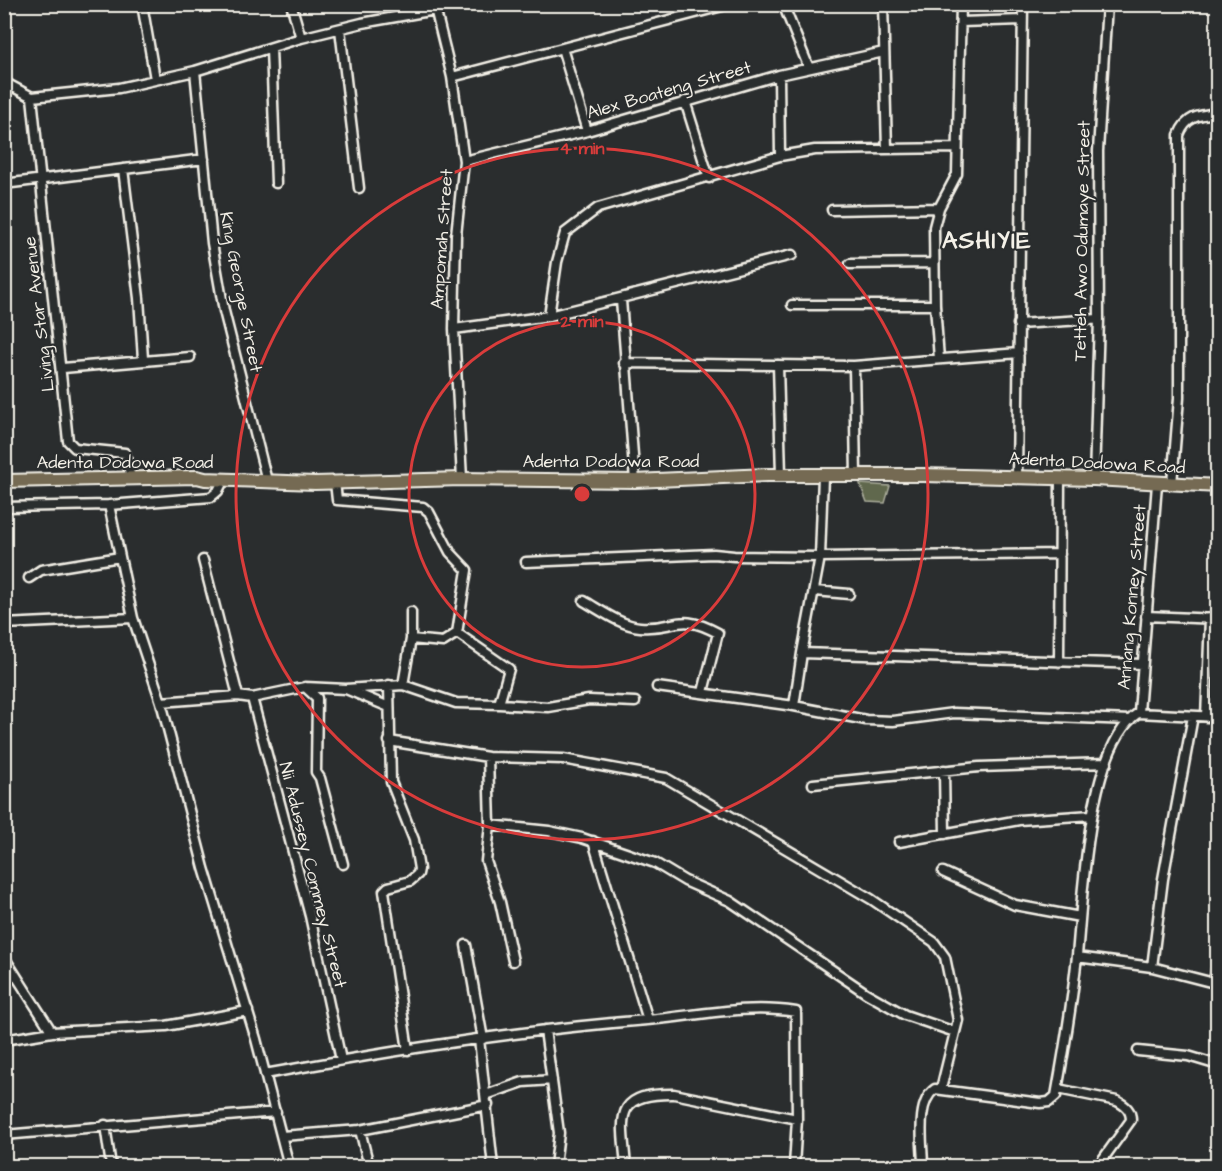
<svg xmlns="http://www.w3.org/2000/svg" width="1222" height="1171" viewBox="0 0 1222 1171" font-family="'Architects Daughter',sans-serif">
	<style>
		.green { fill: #61684e; stroke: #aaac9b; stroke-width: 1.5 }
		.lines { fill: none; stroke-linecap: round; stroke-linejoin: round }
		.street-casing { stroke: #f4f1e8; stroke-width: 13 }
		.primary-casing { stroke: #f4f1e8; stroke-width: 16 }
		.street { stroke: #2a2d2e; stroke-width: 8 }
		.primary { stroke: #746b52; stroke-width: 12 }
		.ring { fill: none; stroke: #d93c3b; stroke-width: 3 }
		.labels { text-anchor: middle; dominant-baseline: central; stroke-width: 4.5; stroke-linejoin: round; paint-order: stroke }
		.street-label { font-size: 18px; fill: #f4f1e8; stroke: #2a2d2e }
		.district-label { font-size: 24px; font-weight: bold; letter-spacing: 1.5px; fill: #f4f1e8; stroke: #2a2d2e }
		.centre { fill: #d93c3b; stroke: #2a2d2e; stroke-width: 3 }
		.ring-label { font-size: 18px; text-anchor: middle; font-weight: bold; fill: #d93c3b; stroke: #2a2d2e; stroke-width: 4.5; stroke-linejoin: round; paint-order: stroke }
	</style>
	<rect width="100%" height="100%" fill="#2a2d2e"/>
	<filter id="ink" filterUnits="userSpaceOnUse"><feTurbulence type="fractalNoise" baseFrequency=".0167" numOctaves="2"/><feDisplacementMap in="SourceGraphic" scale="12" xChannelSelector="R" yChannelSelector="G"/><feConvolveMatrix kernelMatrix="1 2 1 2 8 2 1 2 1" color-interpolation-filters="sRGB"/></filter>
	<g filter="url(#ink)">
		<path class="green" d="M 860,484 L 890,486 L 885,503 L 867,502 Z"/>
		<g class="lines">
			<defs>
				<path id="street" d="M 142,4 L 155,79
					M 291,4 L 301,38
					M 434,4 L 452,77 L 464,161 L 456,235 L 454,329 L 462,479
					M 783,4 L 809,68
					M 883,4 L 887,149
					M 961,22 L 1022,20
					M 340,29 L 359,188
					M 271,48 L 276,183
					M 562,48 L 587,131
					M 195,71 L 212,243 L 224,311 L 267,481
					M 779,75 L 780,156
					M 452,77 L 730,4
					M 4,82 L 32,97 L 119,88 L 195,71 L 301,38 L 362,23 L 435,10
					M 32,97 L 68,441 L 75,448 L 125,453 L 131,478
					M 685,101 L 709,178
					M 464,161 L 587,131 L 779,75 L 884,52
					M 123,169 L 139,298 L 143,359
					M 4,184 L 204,159
					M 832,210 L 939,208
					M 850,264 L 934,263
					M 621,300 L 635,481
					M 792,305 L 935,305
					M 549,316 L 557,262 L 565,233 L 598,208 L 780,156 L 815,150 L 957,148
					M 1018,324 L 1099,319
					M 454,329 L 549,316 L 792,255
					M 939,359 L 935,305 L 934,227 L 939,208 L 957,174 L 961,4
					M 624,363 L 854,366 L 1019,353
					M 778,365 L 781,475
					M 854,366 L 856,476
					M 63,368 L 190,357
					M 823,476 L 820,557 L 802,653 L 1142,664
					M 1017,477 L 1023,4
					M 1094,479 L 1099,319 L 1098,151 L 1107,4
					M 335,482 L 337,500 L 423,507 L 429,512 L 450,552 L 467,570 L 457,633
					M 1172,484 L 1179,398 L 1179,135 C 1186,116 1199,115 1218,113
					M 109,505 L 211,497 L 218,491 L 224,479
					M 4,507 L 109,505 L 133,618 L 161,702 L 204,868 L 256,1039 L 289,1166
					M 203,560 L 238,696
					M 526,562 L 714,554 L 734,556 L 820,557 L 1060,554
					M 29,578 L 41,570 L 120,557
					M 815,591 L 849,594
					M 584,601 C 600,610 622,626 640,627 C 677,630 677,611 718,633 L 703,692
					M 1146,616 L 1218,619
					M 4,624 L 133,618
					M 802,653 L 794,706 L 866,720 L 893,721 L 954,713 L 1130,720
					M 1059,662 L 1060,478
					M 389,685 L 391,782 L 414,840 L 419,869 L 418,874 L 410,881 L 388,887 L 384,891 L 408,1050
					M 403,685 L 411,639 L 411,612
					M 305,687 L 317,698 L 316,772 L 320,778 L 343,864
					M 657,687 L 794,706
					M 346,689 L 403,685 L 456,703 L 499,704 L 509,669 L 457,633 L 443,642 L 411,639
					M 252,698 L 310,916 L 341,1060
					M 161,702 L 238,696 L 252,698 L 305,687 L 346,689 L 389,707
					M 499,704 L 548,707 L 589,700 L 635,702
					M 1139,712 L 1157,484
					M 1206,717 L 1210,618
					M 389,741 L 488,757 L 563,759 L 666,778 L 871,899 L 934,942 L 945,957 L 958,1020 L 941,1089
					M 488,757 L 490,825 L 486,861 L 500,902 L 513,961
					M 944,770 L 945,834
					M 813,784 L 979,767 L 1107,763
					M 490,825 L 549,831 L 582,838 L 655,863 L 685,881 L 730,901 L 866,993 L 905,1015 L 955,1032
					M 593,841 L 648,1020
					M 899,842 L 1019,820 L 1092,815
					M 943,872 L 1015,905 L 1080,917
					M 466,945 L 483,1039
					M 4,957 L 52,1032
					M 1077,957 L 1152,967 L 1218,984
					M 1152,967 L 1163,879 L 1193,716
					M 1214,983 L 1218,958
					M 545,1030 L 559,1133 L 555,1166
					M 479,1039 L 493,1166
					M 4,1040 L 52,1032 L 166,1026 L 248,1011
					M 1138,1051 L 1188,1056 L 1218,1065
					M 265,1074 C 391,1051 519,1030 647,1020 C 696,1016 746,1004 796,1012 L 797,1119 L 794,1166
					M 1058,1089 L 1117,1101 C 1126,1106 1131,1110 1131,1120 L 1098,1166
					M 486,1095 L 523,1082 L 552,1080
					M 1216,1118 L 1218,1118
					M 105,1125 L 111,1166
					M 360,1130 L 369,1166
					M 4,1135 L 276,1112
					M 282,1136 L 360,1130 L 488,1105
					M 626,1166 C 622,1118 612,1093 674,1094 L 797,1119
					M 923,1166 C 923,1145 915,1103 935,1089 L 1040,1103 L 1049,1102 L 1056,1096 C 1064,1052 1071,1009 1076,965 C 1083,905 1085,750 1138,713 L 1218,717"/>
				<path id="primary" d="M 4,481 L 197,477 L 205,479 L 315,483 L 462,479 L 635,481 L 767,475 L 923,475 L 1094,479 L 1218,486"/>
			</defs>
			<use href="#street" class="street-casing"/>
			<use href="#primary" class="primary-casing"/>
			<use href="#street" class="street"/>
			<use href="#primary" class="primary"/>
		</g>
	</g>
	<g class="ring">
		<circle cx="582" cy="494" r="173"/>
		<circle cx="582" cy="494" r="346"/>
	</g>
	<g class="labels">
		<g class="street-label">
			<text transform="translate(669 90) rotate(-16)">Alex Boateng Street</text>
			<text transform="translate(442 239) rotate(-86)">Ampomah Street</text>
			<text transform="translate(1082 241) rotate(-89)">Tetteh Awo Odumaye Street</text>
			<text transform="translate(241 292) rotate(79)">King George Street</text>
			<text transform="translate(39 314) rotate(-97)">Living Star Avenue</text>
			<text x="611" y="461">Adenta Dodowa Road</text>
			<text x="125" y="462">Adenta Dodowa Road</text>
			<text transform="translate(1097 463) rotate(3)">Adenta Dodowa Road</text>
			<text transform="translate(1132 597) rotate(-85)">Annang Konney Street</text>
			<text transform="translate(313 875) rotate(76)">Nii Adussey Commey Street</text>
		</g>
		<g class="district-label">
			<text x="987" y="241">ASHIYIE</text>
		</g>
	</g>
	<circle cx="582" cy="494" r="9" class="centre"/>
	<g class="ring-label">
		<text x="582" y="154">4 min</text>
		<text x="582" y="327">2 min</text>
	</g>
	<rect width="1222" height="1171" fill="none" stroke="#2a2d2e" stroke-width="24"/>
	<rect x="12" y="12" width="1198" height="1147" fill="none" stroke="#f4f1e8" stroke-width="2" filter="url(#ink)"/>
</svg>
